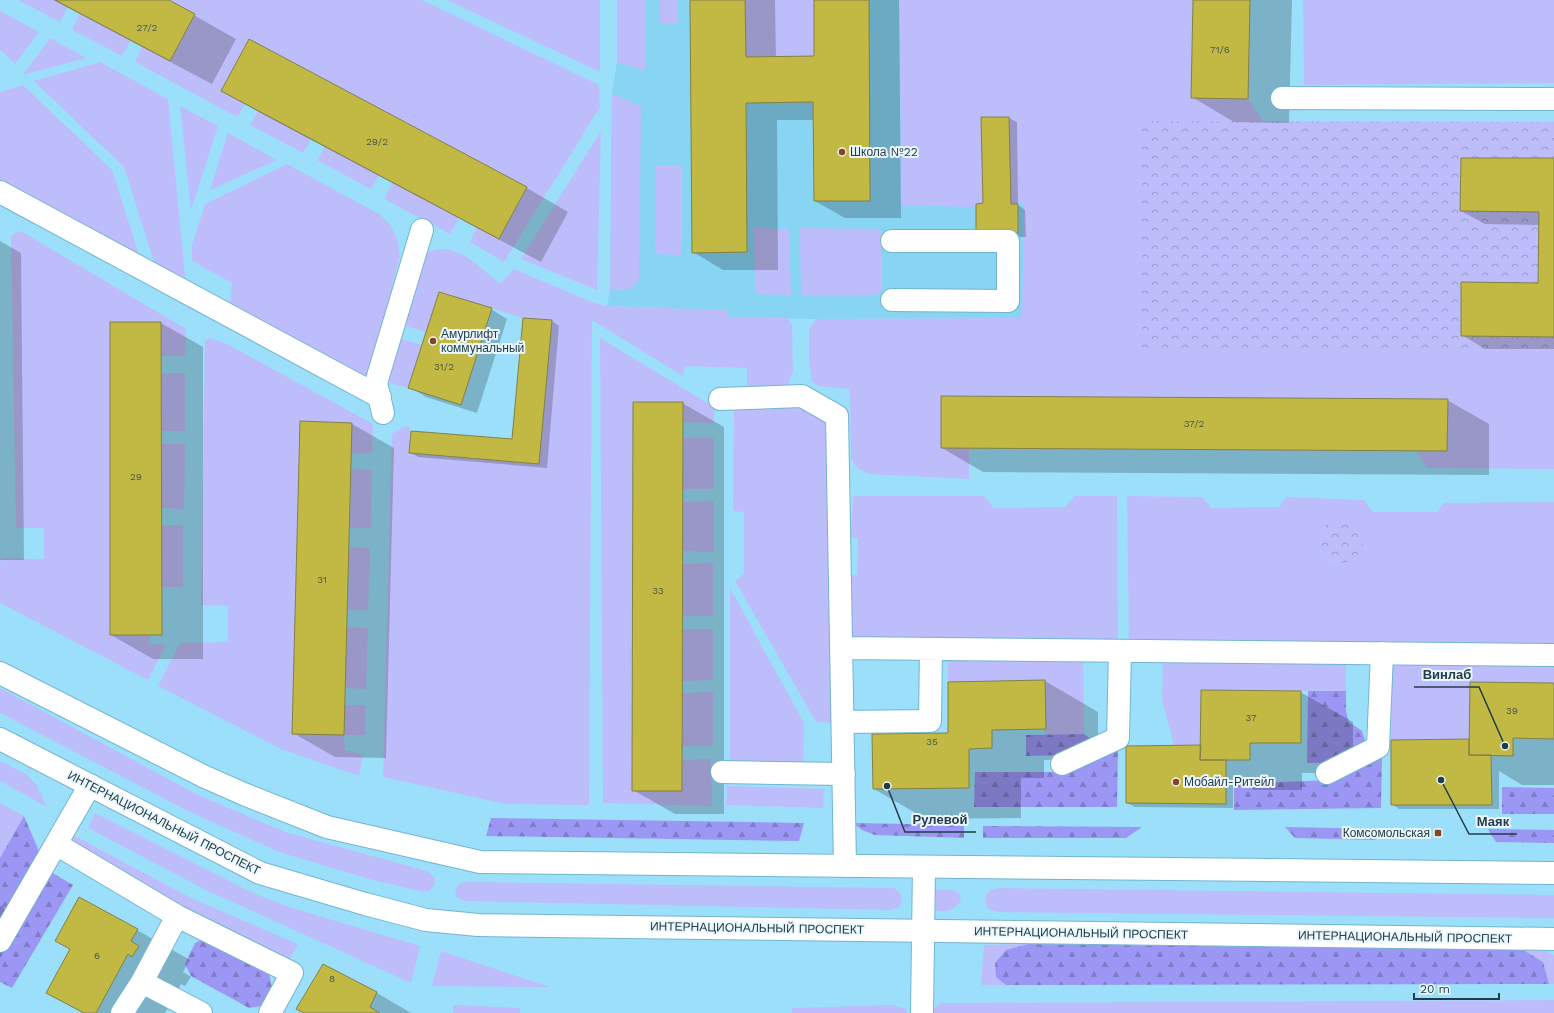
<svg xmlns="http://www.w3.org/2000/svg" width="1554" height="1013" viewBox="0 0 1554 1013" font-family="'Work Sans',sans-serif">
	<style>
		.built { fill: #87d4f3 }
		.grass { fill: #bebdfb; fill-rule: evenodd }
		.forest { fill: url(#forest-firs) }
		.park { fill: url(#park-crowns) }
		.shadow { fill: #0003 }
		.building { fill: #c1b944; stroke: #838047 }
		.lines { fill: none; stroke-linecap: round; stroke-linejoin: round }
		.minor-casing { stroke: #73b5cf; stroke-width: 24 }
		.major-casing { stroke: #73b5cf; stroke-width: 24 }
		.minor { stroke: #fff; stroke-width: 22 }
		.major { stroke: #fff; stroke-width: 22 }
		.poi-dot { fill: #8a4420; stroke: #ebf7fd; stroke-width: 1.5 }
		.labels { text-anchor: middle; dominant-baseline: central; stroke-width: 4; stroke-linejoin: round; paint-order: stroke }
		.number-label { font-size: 10px; fill: #4a5c47 }
		.poi-label { font-size: 12px; fill: #223d48; stroke: #ebf7fd; text-anchor: start }
		.street-label { font-size: 12px; fill: #223d48; stroke: #ebf7fd }
		.leader { fill: none; stroke: #223d48; stroke-width: 1.5 }
		.callout-dot { fill: #223d48; stroke: #ebf7fd; stroke-width: 1.5 }
		.callout-label { font-size: 13px; text-anchor: middle; font-weight: bold; fill: #223d48; stroke: #ebf7fd; stroke-width: 4; stroke-linejoin: round; paint-order: stroke }
	</style>
	<defs>
		<pattern id="forest-firs" width="22" height="20" patternUnits="userSpaceOnUse"><rect width="22" height="20" fill="#9c96f5"/><path d="M5 1l3.5 6h-7zM16 11l3.5 6h-7z" fill="#7f7cc8"/></pattern>
		<pattern id="park-crowns" width="20" height="18" patternUnits="userSpaceOnUse"><rect width="20" height="18" fill="#bebdfb"/><path d="M2 6a3 3 0 1 1 6 0M12 15a3 3 0 1 1 6 0" fill="none" stroke="#9a9bcd"/></pattern>
	</defs>
	<rect width="100%" height="100%" fill="#9cdffb"/>
	<path class="built" d="M 617,0 L 1141,0 L 1022,318 L 816,319 L 729,317 L 726,310 L 607,306 L 610,290 L 612,94 L 617,62 Z"/>
	<path class="grass" d="M 18,0 L 55,0 L 68,7 L 60,22 Z
		M 169,0 L 422,0 L 599,85 L 600,107 L 504,262 L 470,242 L 477,227 L 499,239 L 527,187 L 249,39 L 221,91 L 245,104 L 237,117 L 135,62 L 142,46 L 170,61 L 195,14 Z
		M 447,0 L 600,0 L 600,72 Z
		M 617,0 L 645,0 L 646,71 L 617,62 Z
		M 660,0 L 678,0 L 678,24 L 660,24 Z
		M 745,0 L 814,0 L 814,56 L 746,57 Z
		M 900,0 L 1193,0 L 1191,98 L 1248,99 L 1264,122 L 1554,122 L 1554,469 L 1427,468 L 1417,451 L 1447,451 L 1447,399 L 941,396 L 941,448 L 969,448 L 969,479 L 870,474 L 858,469 L 851,458 L 850,389 L 818,386 L 812,381 L 809,361 L 809,330 L 816,319 L 1022,318 L 1024,204 L 1011,204 L 1009,117 L 981,117 L 983,203 L 976,204 L 975,207 L 901,205 Z
		M 1303,0 L 1554,0 L 1554,83 L 1304,85 Z
		M 0,11 L 39,32 L 15,64 L 0,50 Z
		M 80,13 L 131,40 L 122,56 L 72,30 Z
		M 50,38 L 86,58 L 23,75 Z
		M 100,62 L 168,99 L 186,286 L 156,268 L 124,167 L 34,81 Z
		M 23,85 L 112,170 L 142,264 L 0,183 L 0,92 Z
		M 612,94 L 641,106 L 639,279 C 633,292 623,290 610,290 Z
		M 180,106 L 218,126 L 191,210 Z
		M 258,111 L 311,139 L 303,153 L 250,125 Z
		M 601,131 L 597,290 L 521,259 Z
		M 228,133 L 277,160 L 210,190 Z
		M 325,147 L 379,175 L 371,189 L 317,160 Z
		M 287,164 L 379,214 C 393,225 398,238 400,255 L 367,387 L 229,312 L 232,283 L 192,261 L 192,245 L 205,204 Z
		M 656,166 L 682,166 L 681,255 L 655,254 Z
		M 393,182 L 459,218 L 450,234 L 384,199 Z
		M 754,228 L 789,229 L 791,295 L 755,294 Z
		M 800,228 L 880,229 L 881,232 L 881,292 L 875,295 L 801,296 Z
		M 21,231 L 186,329 L 185,356 L 161,356 L 161,322 L 110,322 L 110,635 L 150,636 L 148,643 L 166,645 L 148,680 L 0,603 L 0,563 L 2,558 L 44,559 L 44,528 L 16,528 L 11,238 L 13,234 Z
		M 441,249 C 465,249 482,270 500,284 L 514,269 L 594,303 L 607,306 L 726,310 L 729,317 L 787,318 L 792,325 L 793,371 L 788,384 L 778,389 L 747,390 L 747,368 L 685,366 L 683,376 L 592,320 L 589,805 L 506,804 L 383,777 L 392,434 L 403,427 L 410,426 L 409,453 L 539,464 L 552,320 L 523,318 L 439,292 L 426,332 L 399,324 L 427,252 Z
		M 395,337 L 422,345 L 408,388 L 391,383 L 384,377 Z
		M 210,338 L 227,344 L 373,424 L 372,453 L 352,454 L 352,423 L 300,421 L 293,734 L 344,735 L 345,705 L 365,705 L 365,735 L 344,735 L 345,750 L 363,755 L 359,776 L 281,749 L 158,686 L 180,643 L 228,642 L 228,606 L 201,605 L 205,341 Z
		M 600,338 L 714,407 L 714,423 L 683,422 L 682,402 L 633,402 L 682,791 L 682,760 L 711,759 L 712,806 L 603,803 Z
		M 162,373 L 185,373 L 185,431 L 161,431 Z
		M 734,406 L 813,409 L 826,422 L 835,723 L 816,722 L 735,581 L 744,574 L 744,512 L 733,511 Z
		M 683,438 L 714,438 L 714,489 L 682,489 Z
		M 162,444 L 185,444 L 184,509 L 161,508 Z
		M 351,469 L 372,470 L 371,528 L 350,528 Z
		M 853,496 L 984,496 L 994,508 L 1065,507 L 1075,496 L 1117,496 L 1118,640 L 852,639 L 850,575 L 857,575 L 858,538 L 851,537 Z
		M 1127,496 L 1203,497 L 1211,508 L 1279,507 L 1286,497 L 1364,500 L 1373,512 L 1437,512 L 1444,503 L 1554,502 L 1554,648 L 1129,642 ZM 1335,520 L 1345,563 L 1330,561 L 1320,551 L 1322,529 Z
		M 714,501 L 714,552 L 682,551 L 683,502 Z
		M 161,525 L 183,525 L 183,587 L 161,587 Z
		M 349,547 L 370,548 L 368,610 L 348,610 Z
		M 713,563 L 713,616 L 682,616 L 682,564 Z
		M 730,588 L 804,723 L 803,763 L 730,760 Z
		M 347,627 L 368,628 L 366,689 L 345,688 Z
		M 682,629 L 713,629 L 713,680 L 682,681 Z
		M 948,656 L 1083,657 L 1084,734 L 1045,735 L 1045,680 L 948,682 Z
		M 1163,659 L 1346,661 L 1346,691 L 1201,690 L 1201,745 L 1174,745 L 1162,700 Z
		M 1392,661 L 1554,663 L 1554,684 L 1470,682 L 1469,739 L 1391,740 Z
		M 0,688 L 198,795 L 285,832 L 427,871 L 434,877 L 435,883 L 429,891 L 424,892 L 369,879 L 279,852 L 188,811 L 0,713 Z
		M 713,692 L 713,746 L 682,746 L 682,693 Z
		M 0,761 L 26,774 L 36,784 L 47,807 L 0,781 Z
		M 727,786 L 824,789 L 823,808 L 726,805 Z
		M 0,803 L 24,816 L 0,858 Z
		M 95,813 L 253,893 L 292,908 L 420,946 L 411,983 L 206,890 L 88,828 Z
		M 69,833 L 193,899 L 298,944 L 288,962 L 181,913 L 63,843 Z
		M 466,882 L 894,888 L 900,893 L 902,900 L 899,907 L 891,910 L 465,901 L 457,898 L 455,890 L 459,884 Z
		M 999,888 L 1554,895 L 1554,918 L 999,912 L 988,909 L 985,898 L 990,890 Z
		M 935,890 C 941,890 950,889 955,891 C 971,898 950,919 932,908 L 931,892 Z
		M 1028,944 L 1006,950 L 996,977 L 1006,985 L 981,985 L 984,945 Z
		M 1523,950 L 1546,951 L 1554,955 L 1554,984 L 1549,984 L 1543,962 Z
		M 441,951 L 550,987 L 432,986 Z
		M 1554,1000 L 1554,1013 L 928,1013 L 941,1003 Z
		M 453,1005 L 520,1008 L 520,1013 L 453,1013 Z
		M 893,1005 L 906,1009 L 907,1013 L 792,1013 L 792,1008 Z"/>
	<path class="forest" d="M 1308,691 L 1346,691 L 1346,712 L 1349,722 L 1362,731 L 1366,743 L 1325,763 L 1307,763 Z
		M 1084,734 L 1094,741 L 1064,755 L 1026,756 L 1026,735 Z
		M 1118,748 L 1117,807 L 974,807 L 975,772 L 1066,772 Z
		M 1382,757 L 1381,808 L 1234,810 L 1234,784 L 1331,780 Z
		M 1502,787 L 1554,788 L 1554,814 L 1502,814 Z
		M 24,816 L 41,856 L 0,930 L 0,858 Z
		M 491,818 L 804,823 L 799,841 L 486,836 Z
		M 853,823 L 964,825 L 964,838 L 875,835 L 862,830 Z
		M 983,826 L 1142,827 L 1126,838 L 983,838 Z
		M 1285,827 L 1391,829 L 1375,840 L 1295,838 Z
		M 1488,829 L 1554,830 L 1554,843 L 1496,842 Z
		M 49,871 L 73,885 L 12,988 L 0,982 L 0,953 Z
		M 204,939 L 269,974 L 272,987 L 261,1006 L 249,1008 L 191,976 L 185,964 L 195,943 Z
		M 1028,944 L 1523,950 L 1543,962 L 1549,984 L 1006,985 L 996,977 L 995,963 L 1006,950 Z"/>
	<path class="park" d="M 1142,121 L 1554,122 L 1554,348 L 1142,348 Z
		M1319 541a22 22 0 1 1 44 0a22 22 0 1 1-44 0Z"/>
	<path class="shadow" d="M 53,0 L 167,0 L 236,39 L 212,84 Z
		M 691,0 L 775,0 L 776,57 L 815,57 L 815,0 L 899,0 L 901,218 L 845,218 L 815,201 L 814,120 L 777,120 L 778,270 L 723,270 L 693,252 Z
		M 1194,0 L 1292,0 L 1289,123 L 1234,122 L 1192,97 Z
		M 249,41 L 527,188 L 568,212 L 541,262 L 264,115 L 222,91 Z
		M 1009,118 L 1017,122 L 1018,205 L 1025,210 L 1026,237 L 985,237 L 984,204 Z
		M 1554,159 L 1554,349 L 1485,349 L 1462,335 L 1539,284 L 1540,225 L 1485,224 L 1461,211 Z
		M 0,241 L 21,253 L 24,560 L 0,560 Z
		M 491,309 L 507,319 L 477,413 L 426,397 L 410,387 Z
		M 552,321 L 559,326 L 547,468 L 418,457 L 410,452 L 513,440 Z
		M 111,323 L 161,323 L 203,347 L 203,659 L 153,659 L 111,635 Z
		M 1447,400 L 1489,424 L 1489,475 L 983,472 L 942,448 Z
		M 682,403 L 724,427 L 724,814 L 675,814 L 633,790 Z
		M 301,422 L 352,424 L 394,448 L 386,758 L 335,757 L 293,733 Z
		M 1045,681 L 1098,712 L 1098,759 L 1044,760 L 1044,778 L 1021,778 L 1021,818 L 926,819 L 874,789 L 949,734 Z
		M 1554,684 L 1554,785 L 1522,785 L 1499,771 L 1499,809 L 1399,809 L 1392,804 L 1468,740 L 1470,741 Z
		M 1300,692 L 1353,722 L 1353,773 L 1302,773 L 1302,790 L 1254,790 L 1233,778 L 1233,808 L 1135,807 L 1127,803 L 1202,746 Z
		M 0,906 L 21,918 L 1,957 L 0,957 Z
		M 137,930 L 190,960 L 183,972 L 191,977 L 185,986 L 181,984 L 165,1013 L 83,1013 L 48,992 Z
		M 323,965 L 377,993 L 411,1013 L 306,1013 Z"/>
	<path class="building" d="M 55,0 L 169,0 L 195,14 L 170,61 Z
		M 690,0 L 745,0 L 746,57 L 814,56 L 814,0 L 869,0 L 870,201 L 814,201 L 813,102 L 746,103 L 747,252 L 692,253 Z
		M 1193,0 L 1250,0 L 1248,99 L 1191,98 Z
		M 249,39 L 527,187 L 499,239 L 221,91 Z
		M 981,117 L 1009,117 L 1011,204 L 1018,204 L 1018,233 L 976,234 L 976,204 L 983,203 Z
		M 1461,158 L 1554,158 L 1554,337 L 1461,336 L 1461,282 L 1538,283 L 1539,212 L 1460,211 Z
		M 439,292 L 492,308 L 461,405 L 408,388 Z
		M 523,318 L 552,320 L 539,464 L 409,453 L 411,431 L 512,439 Z
		M 110,322 L 161,322 L 162,635 L 110,635 Z
		M 941,396 L 1448,399 L 1447,451 L 941,448 Z
		M 633,402 L 683,402 L 682,791 L 632,791 Z
		M 300,421 L 352,423 L 344,735 L 292,734 Z
		M 1045,680 L 1046,729 L 992,730 L 992,748 L 969,749 L 969,788 L 873,789 L 872,734 L 948,733 L 948,682 Z
		M 1470,682 L 1554,683 L 1554,739 L 1513,738 L 1513,756 L 1469,755 Z
		M 1201,690 L 1301,691 L 1301,743 L 1250,743 L 1250,760 L 1200,760 Z
		M 1469,739 L 1469,755 L 1491,755 L 1492,805 L 1391,805 L 1391,740 Z
		M 1201,745 L 1200,760 L 1226,760 L 1226,804 L 1126,803 L 1126,746 Z
		M 79,897 L 138,929 L 131,941 L 139,946 L 132,957 L 128,954 L 96,1013 L 84,1013 L 46,993 L 70,949 L 55,941 Z
		M 323,964 L 377,992 L 370,1007 L 380,1013 L 304,1013 L 296,1009 Z"/>
	<g class="lines">
		<defs>
			<path id="minor" d="M 1282,98 L 1554,99
				M 0,192 L 380,397
				M 892,241 L 1008,241 L 1008,301 L 892,300
				M 720,399 L 802,396 L 837,416 L 845,866
				M 383,413 L 376,383 L 422,230
				M 842,648 L 1554,655
				M 843,722 L 930,721 L 931,649
				M 1062,764 L 1118,738 L 1120,651
				M 722,772 L 844,774
				M 1327,773 L 1378,747 L 1382,653
				M 56,844 L 177,916 L 292,973 L 270,1013
				M 0,941 L 90,785
				M 142,982 L 201,1013
				M 122,1013 L 142,982 L 177,916
				M 922,1013 L 924,867"/>
			<path id="major" d="M 0,673 L 203,776 L 246,795 L 327,827 L 480,862 L 1554,873
				M 0,739 L 260,873 L 365,904 L 426,920 L 478,925 L 1554,939"/>
		</defs>
		<use href="#minor" class="minor-casing"/>
		<use href="#major" class="major-casing"/>
		<use href="#minor" class="minor"/>
		<use href="#major" class="major"/>
	</g>
	<g class="poi-dot">
		<circle cx="842" cy="152" r="4"/>
		<circle cx="433" cy="341" r="4"/>
		<circle cx="1176" cy="782" r="4"/>
		<rect x="1434" y="829" width="8" height="8" rx="2"/>
	</g>
	<g class="labels">
		<g class="number-label">
			<text x="147" y="27">27/2</text>
			<text x="1220" y="49">71/6</text>
			<text x="377" y="141">29/2</text>
			<text x="444" y="366">31/2</text>
			<text x="1194" y="423">37/2</text>
			<text x="136" y="476">29</text>
			<text x="322" y="579">31</text>
			<text x="658" y="590">33</text>
			<text x="1512" y="710">39</text>
			<text x="1251" y="717">37</text>
			<text x="932" y="741">35</text>
			<text x="97" y="955">6</text>
			<text x="332" y="978">8</text>
		</g>
		<g class="poi-label">
			<text x="850" y="152">Школа №22</text>
			<text x="441" y="334">Амурлифт<tspan x="441" dy="14">коммунальный</tspan></text>
			<text x="1184" y="782">Мобайл-Ритейл</text>
			<text x="1430" y="833" text-anchor="end">Комсомольская</text>
		</g>
		<g class="street-label">
			<text transform="translate(164 823) rotate(27)">ИНТЕРНАЦИОНАЛЬНЫЙ ПРОСПЕКТ</text>
			<text transform="translate(757 928) rotate(1)">ИНТЕРНАЦИОНАЛЬНЫЙ ПРОСПЕКТ</text>
			<text transform="translate(1081 933) rotate(1)">ИНТЕРНАЦИОНАЛЬНЫЙ ПРОСПЕКТ</text>
			<text transform="translate(1405 937) rotate(1)">ИНТЕРНАЦИОНАЛЬНЫЙ ПРОСПЕКТ</text>
		</g>
	</g>
	<path class="leader" d="M1505 746L1479 687H1414M887 786L905 832H976M1441 780L1469 834H1517"/>
	<g class="callout-dot">
		<circle cx="1505" cy="746" r="4"/>
		<circle cx="887" cy="786" r="4"/>
		<circle cx="1441" cy="780" r="4"/>
	</g>
	<g class="callout-label">
		<text x="1447" y="679">Винлаб</text>
		<text x="940" y="824">Рулевой</text>
		<text x="1493" y="826">Маяк</text>
	</g>
	<path d="M1414 993v6h85v-6" fill="none" stroke="#223d48" stroke-width="2"/>
	<text x="1420" y="993" font-size="12" fill="#223d48" stroke="#ebf7fd" stroke-width="3" paint-order="stroke">20 m</text>
</svg>
